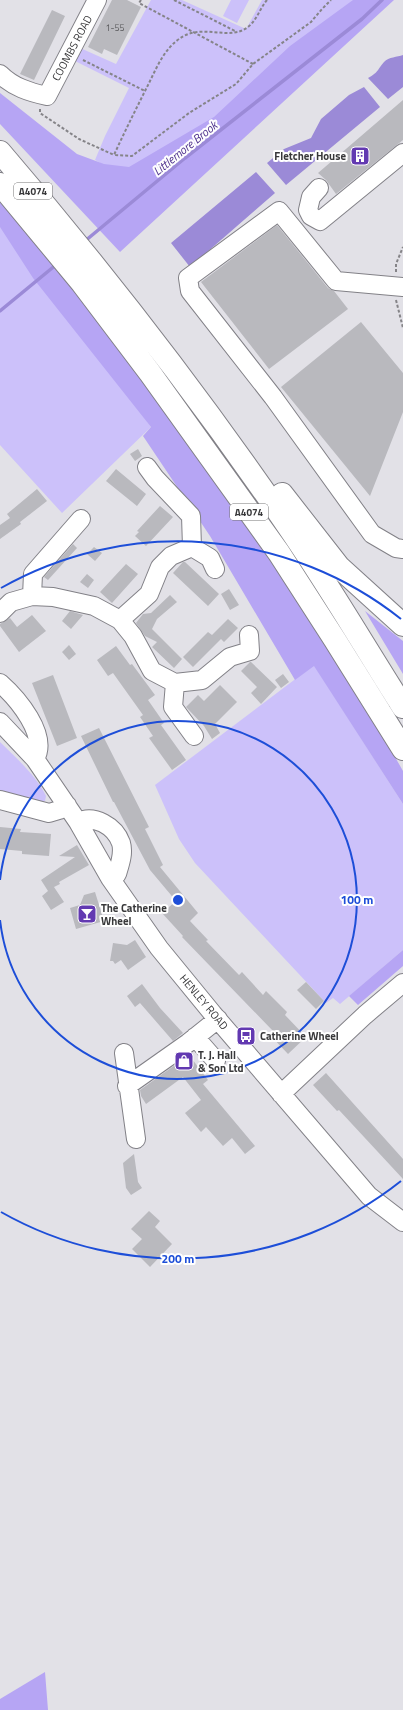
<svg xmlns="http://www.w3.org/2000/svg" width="403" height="1710" viewBox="0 0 403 1710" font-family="'Titillium Web',sans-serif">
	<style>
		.green { fill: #ccc1fa }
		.forest { fill: #b6a5f4 }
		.water { fill: #9b8ad7 }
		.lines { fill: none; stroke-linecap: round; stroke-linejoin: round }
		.stream { stroke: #9b8ad7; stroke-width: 3.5 }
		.building { fill: #b9b9be }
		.minor-casing { stroke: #828187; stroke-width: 20 }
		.major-casing { stroke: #828187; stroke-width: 24 }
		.path { stroke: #858488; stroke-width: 2; stroke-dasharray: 3 2; stroke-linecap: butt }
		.minor { stroke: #fff; stroke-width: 18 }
		.major { stroke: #fff; stroke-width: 22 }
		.ring { fill: none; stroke: #1d4ed8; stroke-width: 2 }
		.labels { text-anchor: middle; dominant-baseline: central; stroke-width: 4; stroke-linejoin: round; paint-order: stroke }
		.number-label { font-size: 9px; fill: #58585b }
		.shield { fill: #fff; stroke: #747475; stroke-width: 1 }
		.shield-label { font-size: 10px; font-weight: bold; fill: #38383a }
		.street-label { font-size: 11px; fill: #38383a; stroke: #fff }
		.poi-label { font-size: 11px; font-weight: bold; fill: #38383a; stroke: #fff; text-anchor: start }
		.water-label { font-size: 12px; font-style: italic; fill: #50348e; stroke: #fff }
		.centre { fill: #1d4ed8; stroke: #fff; stroke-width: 2 }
		.ring-label { font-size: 12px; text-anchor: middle; font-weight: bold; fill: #1d4ed8; stroke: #fff; stroke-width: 4; stroke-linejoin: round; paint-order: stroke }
	</style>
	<rect width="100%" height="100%" fill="#e2e1e7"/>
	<path class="green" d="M 151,0 L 182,0 L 246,29 L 262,0 L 366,0 L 138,185 L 95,160 L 105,136 L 129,88 L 73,60 L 78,47 L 116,64 Z
		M 231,0 L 249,0 L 237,23 L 223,16 Z
		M 0,212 L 151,427 L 62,513 L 0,445 Z
		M 314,665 L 403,804 L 403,950 L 340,1004 L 333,998 L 326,1003 L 195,863 L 179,839 L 155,785 Z
		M 0,742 C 16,758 36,775 46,796 L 45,801 L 36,801 L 0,792 Z"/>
	<path class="forest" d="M 353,0 L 394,0 L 120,252 L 0,124 L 0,93 L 77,154 L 104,164 L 129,167 L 214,117 L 290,46 Z
		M 0,202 L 66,277 L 170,415 L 283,579 L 362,699 L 403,771 L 403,804 L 314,666 L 295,680 L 210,536 L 143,436 L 151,427 L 33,278 L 0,227 Z
		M 365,611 L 403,641 L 403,674 Z
		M 403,950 L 403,966 L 358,1005 L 349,996 Z
		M 45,1672 L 48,1710 L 0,1710 L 0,1699 Z"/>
	<path class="water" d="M 403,55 L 403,87 L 388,99 L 368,78 C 379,72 377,70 384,62 C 389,57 397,57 403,55 Z
		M 364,87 L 380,107 L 286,185 L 267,163 L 284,149 L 311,138 L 321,119 L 349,95 Z
		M 256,172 L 275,193 L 190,267 L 171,243 Z"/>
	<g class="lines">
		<path class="stream" d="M 85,241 L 185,158 L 362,19 L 382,0
			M 0,311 L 57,264"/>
	</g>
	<path class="building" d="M 112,0 L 127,0 L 141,7 L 117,55 L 104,49 L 102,54 L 88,47 Z
		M 52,10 L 65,16 L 34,80 L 20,74 Z
		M 403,100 L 403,140 L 336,194 L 326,180 L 318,173 Z
		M 277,225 L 328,288 L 334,291 L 348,309 L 269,369 L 201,282 Z
		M 361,322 L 403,373 L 403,412 L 370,496 L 281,387 Z
		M 138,449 L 142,456 L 135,461 L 130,454 Z
		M 116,469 L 146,494 L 137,506 L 106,481 Z
		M 37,489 L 47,501 L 20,522 L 21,524 L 0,539 L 0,525 L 10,518 L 7,514 Z
		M 160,506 L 173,517 L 146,546 L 135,536 L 139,532 L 137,531 Z
		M 73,544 L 77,548 L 48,580 L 44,577 Z
		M 94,547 L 102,553 L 95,561 L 87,554 Z
		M 183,562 L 185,562 L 219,594 L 208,606 L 173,573 Z
		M 126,564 L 138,574 L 112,603 L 100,592 Z
		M 87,574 L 94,580 L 88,588 L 80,582 Z
		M 229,589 L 239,605 L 230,610 L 221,594 Z
		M 170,595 L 177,602 L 157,619 L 152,629 L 182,659 L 174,668 L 152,647 L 157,642 L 145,636 L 136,623 L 143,614 L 151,613 Z
		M 70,611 L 83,615 L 71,629 L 62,621 Z
		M 32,615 L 46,631 L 19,652 L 0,626 L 0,624 L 10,618 L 17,627 Z
		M 228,619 L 238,628 L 224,642 L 221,639 L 193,667 L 183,657 L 208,632 L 212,635 Z
		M 69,645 L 76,654 L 69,660 L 62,652 Z
		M 116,646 L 130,665 L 132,664 L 155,695 L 148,700 L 164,723 L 161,725 L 186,760 L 172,770 L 149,738 L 153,736 L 140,717 L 143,715 L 113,673 L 108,676 L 97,660 Z
		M 250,662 L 251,662 L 277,687 L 261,704 L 251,693 L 257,687 L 241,671 Z
		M 283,674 L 289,682 L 281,688 L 275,680 Z
		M 53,675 L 77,738 L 57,746 L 32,683 Z
		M 220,685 L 237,702 L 215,724 L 220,733 L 212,739 L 204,726 L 186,707 L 198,695 L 204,701 Z
		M 99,728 L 149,827 L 145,829 L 163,865 L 160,867 L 198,913 L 190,921 L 208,940 L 206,941 L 239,975 L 242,972 L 263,995 L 266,991 L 287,1012 L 285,1015 L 306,1037 L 288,1054 L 271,1036 L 274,1032 L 182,937 L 183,936 L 162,913 L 176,901 L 150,870 L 114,802 L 113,802 L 81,736 Z
		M 0,827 L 21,829 L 20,832 L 51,834 L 49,856 L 22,854 L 22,851 L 0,849 Z
		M 77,845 L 89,865 L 59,882 L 60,884 L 54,887 L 64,902 L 51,910 L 42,896 L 48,891 L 41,880 L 75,857 L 59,856 Z
		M 95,892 L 104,921 L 76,929 L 70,908 L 80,905 L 84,895 Z
		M 135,940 L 146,957 L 128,970 L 121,960 L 115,964 L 113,961 L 110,961 L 113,943 L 127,945 Z
		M 306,982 L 324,1001 L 316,1009 L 297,990 Z
		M 142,984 L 160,1008 L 183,1033 L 173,1041 L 140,1003 L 135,1007 L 127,996 Z
		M 189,1055 L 208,1080 L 203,1084 L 255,1146 L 245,1154 L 232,1138 L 223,1146 L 206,1127 L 201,1132 L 185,1113 L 201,1100 L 183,1077 L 146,1104 L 141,1096 L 140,1090 Z
		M 326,1073 L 403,1159 L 403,1179 L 339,1110 L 337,1111 L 313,1085 Z
		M 134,1154 L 138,1182 L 142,1188 L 131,1195 L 126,1188 L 123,1163 Z
		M 149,1211 L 160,1221 L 155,1227 L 172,1244 L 150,1267 L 132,1249 L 142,1239 L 131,1229 Z"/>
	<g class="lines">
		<defs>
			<path id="minor" d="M 0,74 C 13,87 29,92 47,96 L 97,0
				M 319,188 L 311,197 L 308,210 L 311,216 L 320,221 L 403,153
				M 403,287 L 336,281 L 279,211 L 188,278 L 190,291 L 273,397 L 372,534 L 396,548 L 403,549
				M 192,547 L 210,558 L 215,569
				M 32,596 L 33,574 L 81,519
				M 0,613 L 11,602 L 32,596 L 53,597 L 94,606 L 120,620 L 133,636 L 152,671 L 175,683 L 202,680 L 230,657 L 250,651 L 249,635
				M 120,620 L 149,594 L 160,567 L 171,556 L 192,547 L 191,516 L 155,478 L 147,467
				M 0,683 C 17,698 49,735 35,759
				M 175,683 L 173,707 L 194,736
				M 0,722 L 35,759 L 78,822 L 110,878 L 159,948 L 213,1014 L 369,1196 L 403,1222
				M 0,800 L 49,813 L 59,810 L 67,805
				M 78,822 C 94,814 115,826 121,843 C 124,853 120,864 117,874 L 110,878
				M 195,1037 L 216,1061
				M 124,1053 L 136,1139
				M 127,1086 L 188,1043 L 218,1019
				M 281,1094 L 365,1015 L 403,983"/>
			<path id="major" d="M 0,152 C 104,273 202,400 292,532 C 331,589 366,649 403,707
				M 0,184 L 82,283 L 150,373 L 279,553 L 335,640 L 403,749
				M 282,494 L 339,567 L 403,625"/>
		</defs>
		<use href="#minor" class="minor-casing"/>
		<use href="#major" class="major-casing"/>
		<path class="path" d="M 141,0 L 139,3 L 253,64
			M 174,0 L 237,32
			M 267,0 C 260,8 257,20 248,27 C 229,42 202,22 179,39 C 162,51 155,72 146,89 C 135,111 124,133 114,155 L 132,156 L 189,113 L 236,84 L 253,64 L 311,22 L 322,9 L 331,0
			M 83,60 L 145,91
			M 40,109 L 40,113 L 79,139 L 114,155
			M 396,272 L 396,264 L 403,247
			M 396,300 L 403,328"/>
		<use href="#minor" class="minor"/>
		<use href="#major" class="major"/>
	</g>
	<g class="ring">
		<path d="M0 880A179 179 0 1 1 0 920"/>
		<path d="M401 1181A359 359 0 0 1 1 1212M1 588A359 359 0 0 1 401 619"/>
	</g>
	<defs>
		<symbol id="building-square" viewBox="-11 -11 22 22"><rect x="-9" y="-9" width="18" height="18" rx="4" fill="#6239b1" stroke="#fff"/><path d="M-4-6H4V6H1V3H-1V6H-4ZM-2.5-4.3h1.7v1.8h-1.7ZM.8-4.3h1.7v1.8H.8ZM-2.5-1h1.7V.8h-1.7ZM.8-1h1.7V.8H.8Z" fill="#fff"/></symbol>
		<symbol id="bar-square" viewBox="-11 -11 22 22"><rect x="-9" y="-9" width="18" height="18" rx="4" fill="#6239b1" stroke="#fff"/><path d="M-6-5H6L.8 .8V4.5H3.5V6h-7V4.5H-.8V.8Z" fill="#fff"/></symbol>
		<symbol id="bus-square" viewBox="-11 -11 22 22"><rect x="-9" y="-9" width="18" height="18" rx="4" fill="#6239b1" stroke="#fff"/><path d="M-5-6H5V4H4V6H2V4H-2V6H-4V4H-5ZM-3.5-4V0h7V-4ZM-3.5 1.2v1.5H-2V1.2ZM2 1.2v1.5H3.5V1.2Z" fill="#fff"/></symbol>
		<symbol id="shop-square" viewBox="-11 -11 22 22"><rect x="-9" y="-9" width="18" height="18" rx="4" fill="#6239b1" stroke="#fff"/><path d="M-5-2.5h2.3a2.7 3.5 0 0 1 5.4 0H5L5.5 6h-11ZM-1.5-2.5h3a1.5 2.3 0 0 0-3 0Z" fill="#fff"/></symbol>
	</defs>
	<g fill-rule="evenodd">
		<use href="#building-square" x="349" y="145" width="22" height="22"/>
		<use href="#bar-square" x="76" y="903" width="22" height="22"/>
		<use href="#bus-square" x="235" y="1025" width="22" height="22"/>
		<use href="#shop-square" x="173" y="1050" width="22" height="22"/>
	</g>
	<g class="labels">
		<g class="number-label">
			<text x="115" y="27">1-55</text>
		</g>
		<g class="shield">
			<rect x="14" y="183" width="38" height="16" rx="3"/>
			<rect x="230" y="504" width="38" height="16" rx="3"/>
		</g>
		<g class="shield-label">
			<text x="33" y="191">A4074</text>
			<text x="249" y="512">A4074</text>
		</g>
		<g class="street-label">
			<text transform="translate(72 48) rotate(-62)">COOMBS ROAD</text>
			<text transform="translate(204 1002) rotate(50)">HENLEY ROAD</text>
		</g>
		<g class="poi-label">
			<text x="346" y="156" text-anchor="end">Fletcher House</text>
			<text x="101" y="908">The Catherine<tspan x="101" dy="13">Wheel</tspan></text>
			<text x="260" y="1036">Catherine Wheel</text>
			<text x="198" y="1055">T. J. Hall<tspan x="198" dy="13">&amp; Son Ltd</tspan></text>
		</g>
		<g class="water-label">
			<text transform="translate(185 148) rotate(-39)">Littlemore Brook</text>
		</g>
	</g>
	<circle cx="178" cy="900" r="6" class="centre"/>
	<g class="ring-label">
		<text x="357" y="904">100 m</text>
		<text x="178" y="1263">200 m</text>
	</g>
</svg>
